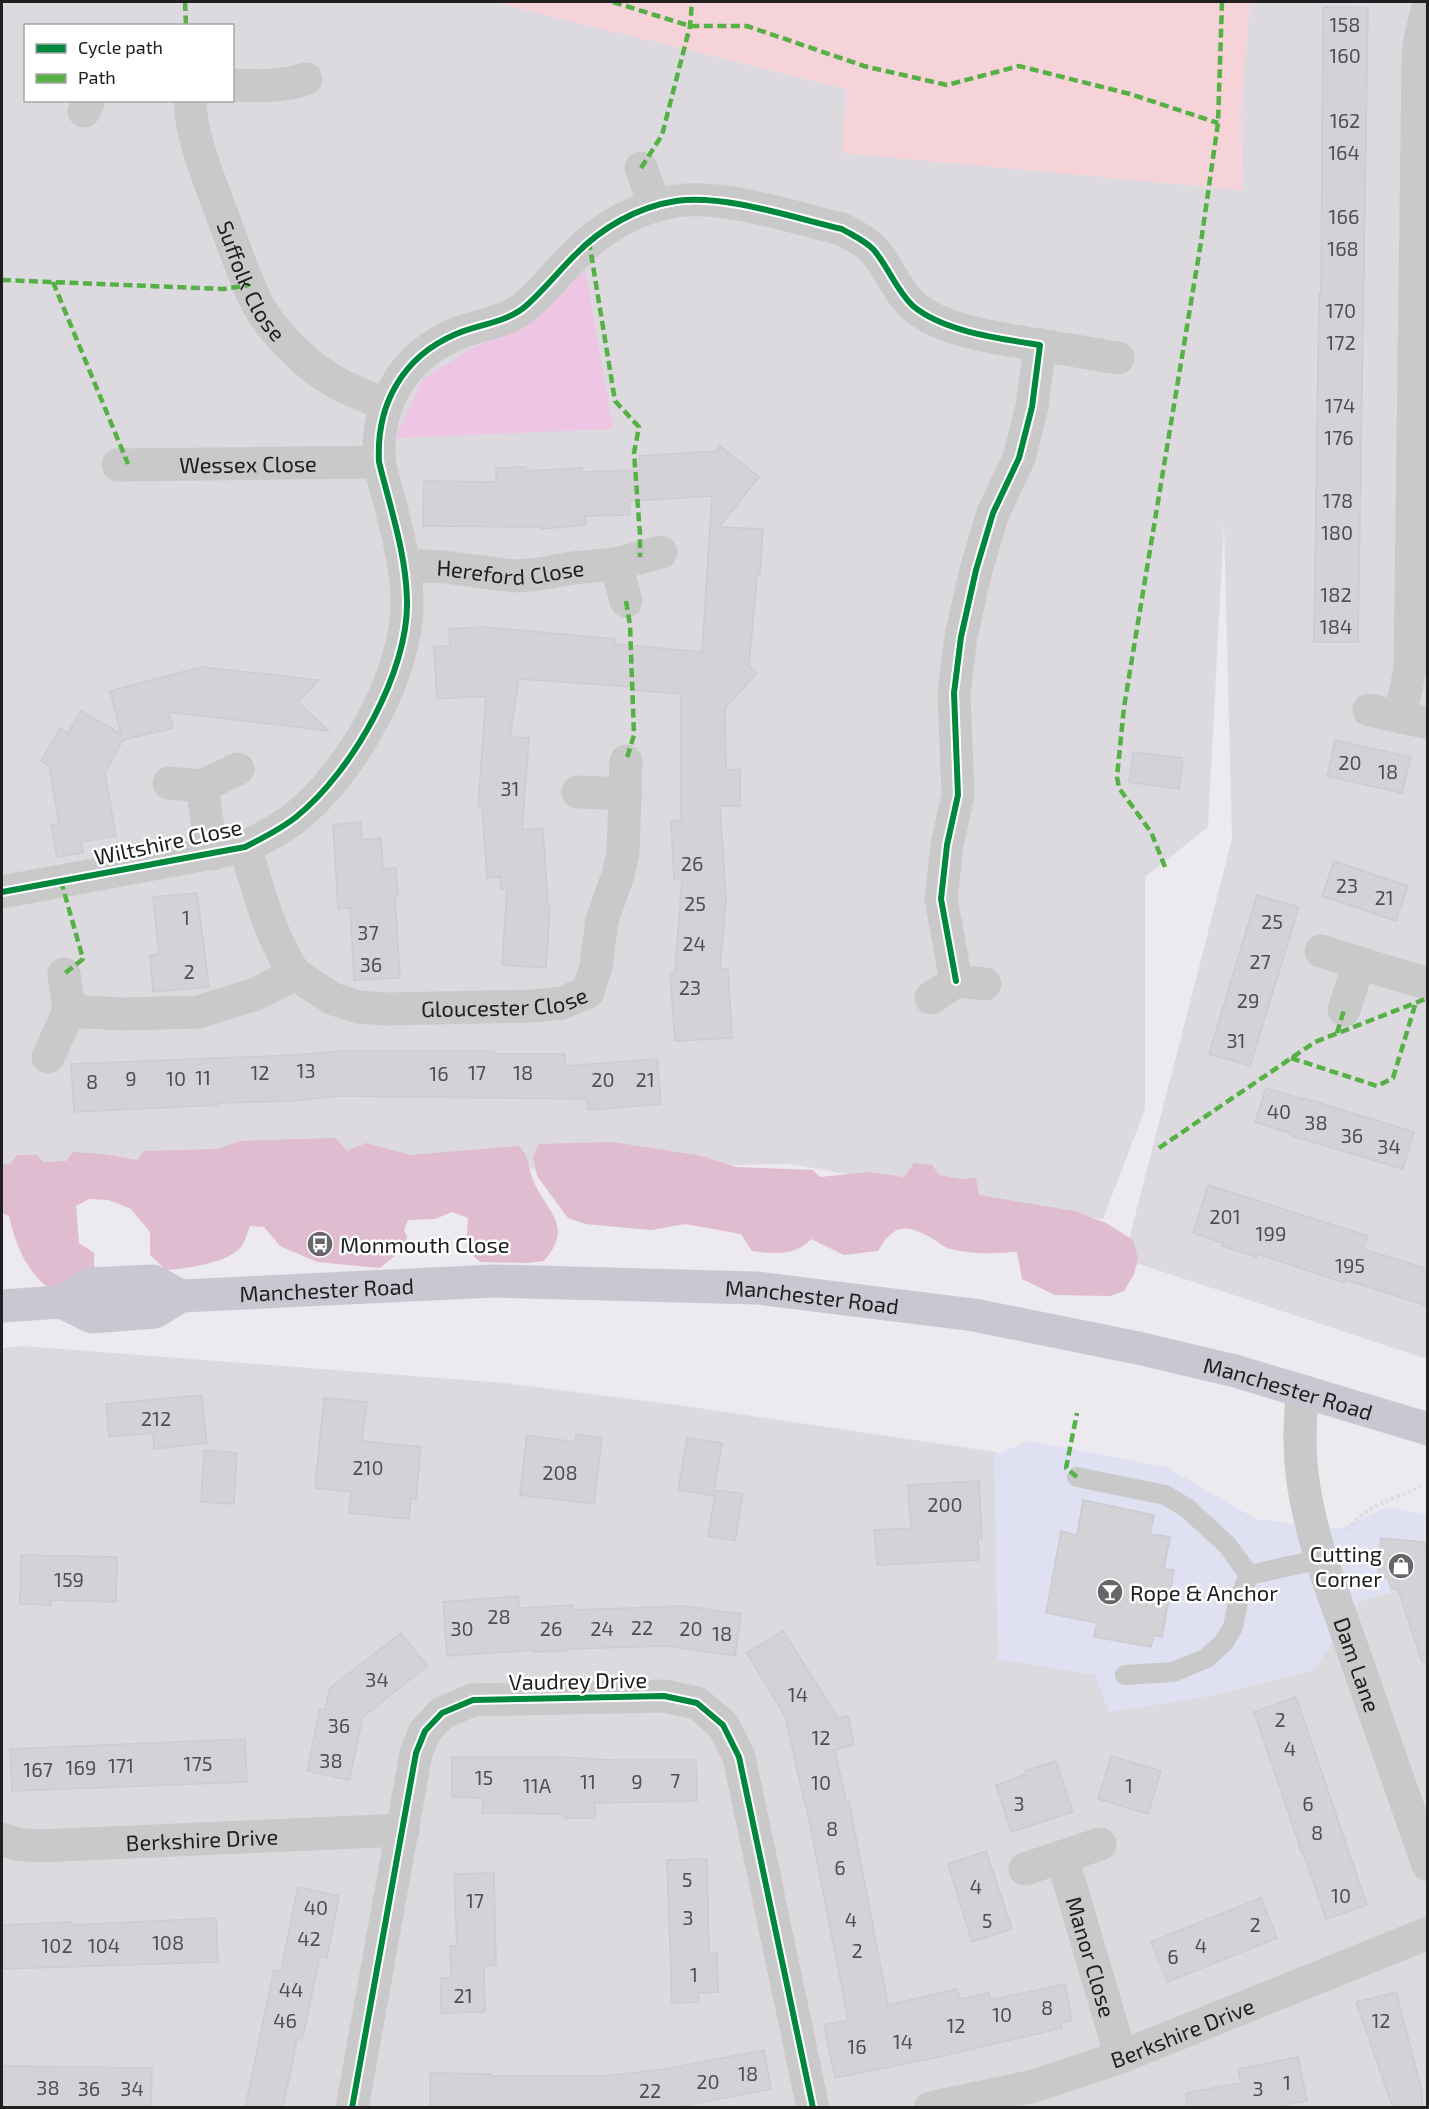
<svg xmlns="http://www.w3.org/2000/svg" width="1429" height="2109" viewBox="0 0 1429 2109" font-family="'Exo 2',sans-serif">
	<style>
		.residential { fill: #dcdade; fill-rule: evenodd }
		.commercial { fill: #dfe0f1 }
		.grass { fill: #eec5e3 }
		.forest { fill: #dfbccf }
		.park { fill: #f6d2d9 }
		.building { fill: #d4d2d7; stroke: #cdcad2; stroke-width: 1.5 }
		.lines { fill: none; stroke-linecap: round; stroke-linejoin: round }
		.path { stroke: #d9dbec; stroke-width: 4; stroke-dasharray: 3 3; stroke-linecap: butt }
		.service { stroke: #c9c9ca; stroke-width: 20 }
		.minor { stroke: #c9c9ca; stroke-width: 33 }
		.tertiary { stroke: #c9c9ca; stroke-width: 33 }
		.primary { stroke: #cbc7d2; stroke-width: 33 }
		.quiet { stroke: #55b145; stroke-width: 4.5; stroke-dasharray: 9 4.5; stroke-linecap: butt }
		.cycleway-casing { stroke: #fff; stroke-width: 10 }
		.cycleway { stroke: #00873e; stroke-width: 6 }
		.labels { text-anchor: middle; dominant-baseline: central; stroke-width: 5; stroke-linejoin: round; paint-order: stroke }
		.number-label { font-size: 20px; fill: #4f4e50 }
		.street-label { font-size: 22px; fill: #202020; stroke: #fff }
		.poi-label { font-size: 22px; fill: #202020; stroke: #fff; text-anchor: start }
	</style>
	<rect width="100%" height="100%" fill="#ece9ef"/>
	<path class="residential" d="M 2,2 L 494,2 L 847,89 L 843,152 L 1242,190 L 1241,111 L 1250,2 L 1427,2 L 1427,1359 L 1124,1259 L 1232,839 L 1224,522 L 1208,827 L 1145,877 L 1145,1109 L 1103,1219 L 789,1164 L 2,1177 ZM 26,26 L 232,26 L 232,100 L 26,100 Z
		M 23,1346 L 504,1383 L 678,1405 L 996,1452 L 998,1659 L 1313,1670 L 1359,1601 L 1427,1582 L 1427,2107 L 2,2108 L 2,1348 Z"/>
	<path class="commercial" d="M 1029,1441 L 1166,1467 L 1256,1519 L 1340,1529 L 1388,1507 L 1427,1515 L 1427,1582 L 1359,1601 L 1314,1670 L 1211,1696 L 1109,1712 L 1095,1675 L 998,1659 L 994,1455 Z"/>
	<path class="grass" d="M 585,269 L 613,429 L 395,438 L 423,379 L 471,349 L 536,320 Z"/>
	<path class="forest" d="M 335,1138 L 347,1151 L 366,1143 L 411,1155 L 518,1146 C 531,1157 527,1166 533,1180 C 546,1212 575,1225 544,1261 L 527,1263 L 480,1262 L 466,1249 L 468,1218 L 452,1212 L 435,1219 L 408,1220 L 404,1230 L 407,1237 L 403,1249 L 380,1268 L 317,1262 L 280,1246 L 264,1227 L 250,1226 C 247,1233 245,1243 240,1248 C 227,1263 185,1269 166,1270 L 150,1255 L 150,1232 L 131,1209 L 109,1200 L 89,1199 L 76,1206 L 79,1243 L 94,1253 L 94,1274 L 51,1290 C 27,1273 15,1244 9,1216 L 2,1213 L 2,1164 L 10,1164 L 17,1155 L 37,1155 L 43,1162 L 66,1161 L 73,1152 L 103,1154 L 137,1160 L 144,1151 L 218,1149 L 240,1141 Z
		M 613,1142 L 702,1156 L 736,1167 L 813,1170 L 820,1177 L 868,1172 L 904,1177 L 914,1163 L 932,1165 L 939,1175 L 962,1179 L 976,1178 L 979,1195 L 1075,1211 L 1106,1223 L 1133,1240 L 1138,1259 L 1134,1274 L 1124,1291 L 1110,1296 L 1055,1295 L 1022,1279 L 1017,1252 C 995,1253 973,1255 951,1249 C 946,1248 940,1244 935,1240 C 908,1224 894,1222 878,1251 L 844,1255 L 811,1239 C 797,1256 772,1254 752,1251 L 741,1234 L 685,1224 L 651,1230 L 585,1224 L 568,1218 L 537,1176 L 533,1157 L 539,1144 Z"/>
	<path class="park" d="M 494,2 L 1250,2 L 1241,111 L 1242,190 L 842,153 L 847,89 Z"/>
	<path class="building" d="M 1323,7 L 1368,8 L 1358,642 L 1314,642 L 1319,294 L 1321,294 Z
		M 720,446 L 759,477 L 719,527 L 763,529 L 760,575 L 757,575 L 749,666 L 757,673 L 725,708 L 726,770 L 740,769 L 740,806 L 720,806 L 726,899 L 720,969 L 728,969 L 732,1038 L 675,1041 L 670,973 L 675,972 L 682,878 L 674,879 L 671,821 L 681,820 L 681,694 L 633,690 L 634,687 L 519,679 L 510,737 L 529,738 L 522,830 L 543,828 L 548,907 L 550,907 L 546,968 L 502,965 L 507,888 L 501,889 L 500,877 L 487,878 L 482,806 L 478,806 L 486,696 L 437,699 L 434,647 L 450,646 L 449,629 L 483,627 L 615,639 L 615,644 L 702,652 L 712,496 L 629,501 L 630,515 L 585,516 L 586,525 L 541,529 L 541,527 L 423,526 L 424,481 L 496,482 L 496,468 L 526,467 L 526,471 L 582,468 L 582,472 L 640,470 L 639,456 L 716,451 Z
		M 201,667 L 319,680 L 298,702 L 329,731 L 169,712 L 173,728 L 123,740 L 105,773 L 116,836 L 81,842 L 83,853 L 57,857 L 51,825 L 59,823 L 49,766 L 41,761 L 60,728 L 68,733 L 81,711 L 121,734 L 110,691 Z
		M 1335,740 L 1411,757 L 1402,793 L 1327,776 Z
		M 1133,752 L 1182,758 L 1181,762 L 1183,762 L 1179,789 L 1129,782 Z
		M 361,822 L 362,840 L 381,838 L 383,869 L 396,868 L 398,896 L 395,896 L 400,978 L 354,980 L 350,908 L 338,909 L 333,825 Z
		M 1334,861 L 1408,886 L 1396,921 L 1322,896 Z
		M 197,893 L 209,987 L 153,992 L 150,955 L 159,954 L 153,897 Z
		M 1257,895 L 1299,907 L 1250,1066 L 1209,1054 Z
		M 339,1051 L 494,1051 L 494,1054 L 565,1054 L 565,1066 L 657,1059 L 661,1104 L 588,1110 L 587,1099 L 336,1096 L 292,1101 L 217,1103 L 217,1105 L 74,1112 L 71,1064 L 296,1055 Z
		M 1266,1088 L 1303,1099 L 1304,1098 L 1414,1132 L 1403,1169 L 1292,1136 L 1292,1134 L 1255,1122 Z
		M 1208,1185 L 1368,1236 L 1363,1249 L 1428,1269 L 1428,1306 L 1346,1280 L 1345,1283 L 1258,1254 L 1257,1257 L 1222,1246 L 1223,1243 L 1193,1233 Z
		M 202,1395 L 207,1443 L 154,1449 L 153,1433 L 109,1437 L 106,1404 Z
		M 324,1398 L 367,1402 L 362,1441 L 421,1447 L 416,1499 L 411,1498 L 409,1519 L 349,1513 L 351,1492 L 315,1488 Z
		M 576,1434 L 602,1438 L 594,1504 L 520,1495 L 527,1435 L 575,1442 Z
		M 687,1438 L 722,1443 L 713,1496 L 678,1490 Z
		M 204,1450 L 237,1453 L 234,1504 L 201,1502 Z
		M 979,1481 L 982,1538 L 978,1538 L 979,1560 L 877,1565 L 874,1530 L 911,1528 L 908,1485 Z
		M 716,1490 L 743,1494 L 735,1541 L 708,1536 Z
		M 1083,1500 L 1154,1515 L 1150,1534 L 1170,1537 L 1164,1569 L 1174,1570 L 1162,1637 L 1154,1635 L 1151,1647 L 1094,1637 L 1097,1623 L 1046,1613 L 1061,1531 L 1077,1535 Z
		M 1381,1538 L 1424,1542 L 1428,1552 L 1428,1661 L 1422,1662 L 1398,1589 L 1392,1590 L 1387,1577 L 1377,1580 Z
		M 21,1555 L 117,1557 L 116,1602 L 51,1600 L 51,1605 L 20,1604 Z
		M 518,1596 L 519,1608 L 573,1605 L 573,1610 L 684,1606 L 741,1614 L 735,1656 L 668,1646 L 567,1649 L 567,1651 L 534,1652 L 534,1650 L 447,1656 L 443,1602 Z
		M 783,1631 L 838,1718 L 848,1716 L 854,1745 L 835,1750 L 846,1801 L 849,1801 L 888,2005 L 957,1989 L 960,1999 L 989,1993 L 990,2000 L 1065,1984 L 1072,2021 L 1061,2023 L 1062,2028 L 938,2057 L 835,2078 L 824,2025 L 848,2020 L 806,1804 L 805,1804 L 785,1716 L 747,1653 Z
		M 401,1633 L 427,1666 L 363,1717 L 349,1780 L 307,1771 L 320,1709 L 325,1710 L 330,1688 Z
		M 1296,1697 L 1367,1905 L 1326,1919 L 1303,1852 L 1302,1853 L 1254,1712 Z
		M 245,1739 L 247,1782 L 12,1791 L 10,1749 Z
		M 1111,1756 L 1161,1771 L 1148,1814 L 1098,1799 Z
		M 452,1757 L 558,1757 L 612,1760 L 696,1760 L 697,1801 L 595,1803 L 595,1818 L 564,1818 L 564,1814 L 482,1813 L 483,1798 L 452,1797 Z
		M 1056,1761 L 1073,1812 L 1011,1832 L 996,1785 L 1027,1774 L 1025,1771 Z
		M 986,1851 L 1012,1929 L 972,1942 L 948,1864 Z
		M 707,1859 L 709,1954 L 717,1953 L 718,1992 L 698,1993 L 699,2002 L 672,2003 L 667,1860 Z
		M 494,1873 L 496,1965 L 484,1966 L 485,2012 L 441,2013 L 441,1978 L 451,1978 L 450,1946 L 457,1946 L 454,1874 Z
		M 298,1887 L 339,1896 L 327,1958 L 320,1956 L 302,2040 L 297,2039 L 283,2108 L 245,2108 L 274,1970 L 281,1971 Z
		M 1261,1898 L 1277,1938 L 1167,1982 L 1151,1942 Z
		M 216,1918 L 218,1962 L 2,1969 L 2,1925 L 72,1922 L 72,1925 Z
		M 1396,1992 L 1422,2091 L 1422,2108 L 1393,2108 L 1356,2002 Z
		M 764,2050 L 771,2089 L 673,2108 L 430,2108 L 430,2073 L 491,2074 L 491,2076 L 606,2076 L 665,2069 Z
		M 1298,2057 L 1307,2101 L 1270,2108 L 1187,2108 L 1186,2093 L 1241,2083 L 1238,2069 Z
		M 2,2066 L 152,2068 L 151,2108 L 2,2108 Z"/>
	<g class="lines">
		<path class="path" d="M 1348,1530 C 1372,1500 1389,1503 1420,1486"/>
		<path class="service" d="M 1077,1477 L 1165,1495 L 1187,1508 L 1228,1546 L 1249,1575
			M 1125,1675 L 1173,1672 L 1207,1658 L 1224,1642 L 1233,1627 L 1238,1602 L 1249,1575 L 1321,1559"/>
		<g class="minor">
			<path d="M 232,85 C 259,86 281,87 306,79"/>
			<path id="s1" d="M 190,100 C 191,137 207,173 219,207 C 232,239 242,274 258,305 C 271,330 301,359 324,375 C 343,388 365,396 386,404"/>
			<path d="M 84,111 L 89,100"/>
			<path d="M 641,168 L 655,206"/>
			<path d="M 1040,345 L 1118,358"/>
			<path id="s2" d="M 118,465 L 379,462"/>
			<path id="s3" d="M 405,565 L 445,567 L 513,576 L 533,575 L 573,568 L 616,564"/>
			<path d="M 626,601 L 616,564 L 661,552"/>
			<path d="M 1369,710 L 1428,723"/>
			<path d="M 1400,717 L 1410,669 L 1418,59 L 1420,39 L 1428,7"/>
			<path d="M 169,783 L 202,786 L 238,769"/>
			<path d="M 202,786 L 212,854"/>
			<path d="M 578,792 L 626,794"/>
			<path d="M 245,847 C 259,891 269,935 295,974"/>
			<path d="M 2,892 L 245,847 C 263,838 281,829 296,817 C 352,772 409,672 407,600 C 406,553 390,507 379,462 C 376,405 402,357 456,334 C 479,324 507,323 527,305 C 544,290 558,272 574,256 C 601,228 637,207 676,201 C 725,194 794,218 842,229 C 852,235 864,240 873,249 C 888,266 896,290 913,306 C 944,332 1002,339 1040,345 L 1032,407 L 1019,458 L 993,513 L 976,570 L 961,637 L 954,693 L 958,795 L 947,845 L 941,899 L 956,981"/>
			<path d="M 1321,951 L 1359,963 L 1344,1010"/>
			<path d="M 1359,963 L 1428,984"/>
			<path d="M 931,998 L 956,981 L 985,984"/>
			<path id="s4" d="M 69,1011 L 122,1014 L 198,1012 L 256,994 L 295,974 L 333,999 L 359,1007 L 386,1009 L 534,1006 L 562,1003 L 588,992 L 596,966 L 602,920 L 618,875 L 623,853 L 626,761"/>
			<path d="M 48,1057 L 69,1011 L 64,974"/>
			<path id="s5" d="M 2,1839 L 16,1844 L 40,1846 L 403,1830"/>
			<path id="s6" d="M 1062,1857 L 1121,2057"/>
			<path d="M 1025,1869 L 1100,1844"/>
			<path d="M 352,2108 L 416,1753 L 425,1731 L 442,1713 L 473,1700 L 664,1696 L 697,1703 L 723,1725 L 739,1757 L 813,2108"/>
			<path id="s7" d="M 930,2108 L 1034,2086 L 1121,2057 L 1428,1933"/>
		</g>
		<path class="tertiary" id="s8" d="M 1303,1391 C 1295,1454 1303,1498 1321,1559 L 1428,1865"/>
		<g class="primary">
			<path id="s9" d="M 61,1302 L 92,1317 L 155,1312 L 181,1296 L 494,1281 L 757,1288 L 974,1315 L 1138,1348 L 1235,1371 L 1428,1429"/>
			<path d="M 2,1306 L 61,1302 L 89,1284 L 153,1281 L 181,1296"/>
		</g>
		<path class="quiet" d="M 185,2 L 186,26
			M 613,2 L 690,26 L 747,26 L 864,66 L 947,85 L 1019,66 L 1130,94 L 1218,123
			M 641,168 L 662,135 L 690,26 L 692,2
			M 589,241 L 615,401 L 639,427 L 634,453 L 640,534 L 640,557
			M 2,280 L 224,289 L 249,285
			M 53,282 L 128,464
			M 626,601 L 630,625 L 634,735 L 626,761
			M 1165,867 L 1151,832 L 1119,788 L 1117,777 L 1124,707 L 1201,242 L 1218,123 L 1222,2
			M 61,881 L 83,959 L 64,974
			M 1337,1033 L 1344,1010
			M 1291,1058 L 1377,1086 L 1393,1078 L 1416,1002
			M 1159,1148 L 1315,1042 L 1428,998
			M 1077,1477 L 1066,1468 L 1077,1413"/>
		<defs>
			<path id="cycleway" d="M 2,892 L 245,847 C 263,838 281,829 296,817 C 352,772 409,672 407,600 C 406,553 390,507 379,462 C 376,405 402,357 456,334 C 479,324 507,323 527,305 C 544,290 558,272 574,256 C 601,228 637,207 676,201 C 725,194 794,218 842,229 C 852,235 864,240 873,249 C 888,266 896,290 913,306 C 944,332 1002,339 1040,345 L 1032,407 L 1019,458 L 993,513 L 976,570 L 961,637 L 954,693 L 958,795 L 947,845 L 941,899 L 956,981
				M 352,2108 L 416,1753 L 425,1731 L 442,1713 L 473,1700 L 664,1696 L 697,1703 L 723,1725 L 739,1757 L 813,2108"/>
		</defs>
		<use href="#cycleway" class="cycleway-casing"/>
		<use href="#cycleway" class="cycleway"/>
	</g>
	<defs>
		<symbol id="bus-disc" viewBox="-11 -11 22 22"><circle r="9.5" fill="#676668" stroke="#fff"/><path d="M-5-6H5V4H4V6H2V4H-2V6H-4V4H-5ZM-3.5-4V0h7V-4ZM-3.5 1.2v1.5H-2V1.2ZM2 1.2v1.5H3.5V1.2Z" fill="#fff"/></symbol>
		<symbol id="shop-disc" viewBox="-11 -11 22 22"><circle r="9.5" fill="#676668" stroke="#fff"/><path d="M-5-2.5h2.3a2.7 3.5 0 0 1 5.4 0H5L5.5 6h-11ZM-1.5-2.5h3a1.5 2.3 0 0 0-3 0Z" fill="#fff"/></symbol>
		<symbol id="bar-disc" viewBox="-11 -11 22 22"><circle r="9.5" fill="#676668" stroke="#fff"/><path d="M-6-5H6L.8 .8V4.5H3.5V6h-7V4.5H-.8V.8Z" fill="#fff"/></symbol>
	</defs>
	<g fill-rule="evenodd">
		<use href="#bus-disc" x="305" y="1229" width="30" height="30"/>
		<use href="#shop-disc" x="1386" y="1551" width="30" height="30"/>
		<use href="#bar-disc" x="1095" y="1577" width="30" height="30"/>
	</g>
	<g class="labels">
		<g class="number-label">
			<text x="1345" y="24">158</text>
			<text x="1345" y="55">160</text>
			<text x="1345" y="120">162</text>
			<text x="1344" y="152">164</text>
			<text x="1344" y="216">166</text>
			<text x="1343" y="248">168</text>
			<text x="1341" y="310">170</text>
			<text x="1341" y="342">172</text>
			<text x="1340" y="405">174</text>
			<text x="1339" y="437">176</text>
			<text x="1338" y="500">178</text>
			<text x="1337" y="532">180</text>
			<text x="1336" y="594">182</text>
			<text x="1336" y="626">184</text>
			<text x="1350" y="762">20</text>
			<text x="1388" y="771">18</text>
			<text x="510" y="788">31</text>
			<text x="692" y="863">26</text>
			<text x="1347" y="885">23</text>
			<text x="1384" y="897">21</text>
			<text x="695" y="903">25</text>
			<text x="186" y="917">1</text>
			<text x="1272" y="921">25</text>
			<text x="368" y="932">37</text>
			<text x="694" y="943">24</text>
			<text x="1260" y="961">27</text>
			<text x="371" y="964">36</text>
			<text x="189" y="971">2</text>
			<text x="690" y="987">23</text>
			<text x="1248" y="1000">29</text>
			<text x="1236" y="1040">31</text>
			<text x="306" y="1070">13</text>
			<text x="260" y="1072">12</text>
			<text x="477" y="1072">17</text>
			<text x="523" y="1072">18</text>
			<text x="439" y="1073">16</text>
			<text x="203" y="1077">11</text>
			<text x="131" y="1078">9</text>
			<text x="176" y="1078">10</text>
			<text x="603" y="1079">20</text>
			<text x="645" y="1079">21</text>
			<text x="92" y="1081">8</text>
			<text x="1279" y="1111">40</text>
			<text x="1316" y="1122">38</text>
			<text x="1352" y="1135">36</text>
			<text x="1389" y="1146">34</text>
			<text x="1225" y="1216">201</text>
			<text x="1271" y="1233">199</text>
			<text x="1350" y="1265">195</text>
			<text x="156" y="1418">212</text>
			<text x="368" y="1467">210</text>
			<text x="560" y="1472">208</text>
			<text x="945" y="1504">200</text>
			<text x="69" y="1579">159</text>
			<text x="499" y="1616">28</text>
			<text x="642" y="1627">22</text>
			<text x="462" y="1628">30</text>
			<text x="551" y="1628">26</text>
			<text x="602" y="1628">24</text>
			<text x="691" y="1628">20</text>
			<text x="722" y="1633">18</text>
			<text x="377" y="1679">34</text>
			<text x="798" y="1694">14</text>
			<text x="1280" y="1719">2</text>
			<text x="339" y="1725">36</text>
			<text x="821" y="1737">12</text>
			<text x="1290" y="1748">4</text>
			<text x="331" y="1760">38</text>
			<text x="198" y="1763">175</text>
			<text x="121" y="1765">171</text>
			<text x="81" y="1767">169</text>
			<text x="38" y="1769">167</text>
			<text x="484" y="1777">15</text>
			<text x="675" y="1780">7</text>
			<text x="588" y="1781">11</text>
			<text x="637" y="1781">9</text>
			<text x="821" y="1782">10</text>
			<text x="537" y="1785">11A</text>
			<text x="1129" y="1785">1</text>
			<text x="1019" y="1803">3</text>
			<text x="1308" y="1803">6</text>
			<text x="832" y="1828">8</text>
			<text x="1317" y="1832">8</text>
			<text x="840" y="1867">6</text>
			<text x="687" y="1879">5</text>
			<text x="976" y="1886">4</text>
			<text x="1341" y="1895">10</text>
			<text x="475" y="1900">17</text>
			<text x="316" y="1907">40</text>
			<text x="688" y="1917">3</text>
			<text x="851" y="1919">4</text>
			<text x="987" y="1920">5</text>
			<text x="1255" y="1924">2</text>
			<text x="309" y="1938">42</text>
			<text x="168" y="1942">108</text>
			<text x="57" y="1945">102</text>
			<text x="104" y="1945">104</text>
			<text x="1201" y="1945">4</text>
			<text x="857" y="1950">2</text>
			<text x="1173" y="1956">6</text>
			<text x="694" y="1974">1</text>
			<text x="291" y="1989">44</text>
			<text x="463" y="1995">21</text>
			<text x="1047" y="2007">8</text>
			<text x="1002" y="2014">10</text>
			<text x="285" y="2020">46</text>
			<text x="1381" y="2020">12</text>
			<text x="956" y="2025">12</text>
			<text x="903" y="2041">14</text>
			<text x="857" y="2046">16</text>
			<text x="748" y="2073">18</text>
			<text x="708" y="2081">20</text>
			<text x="1287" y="2082">1</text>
			<text x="48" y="2087">38</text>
			<text x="89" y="2088">36</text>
			<text x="132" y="2088">34</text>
			<text x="1258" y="2088">3</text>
			<text x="650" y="2090">22</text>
		</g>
		<g class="street-label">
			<text stroke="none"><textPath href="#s1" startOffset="192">Suffolk Close</textPath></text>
			<text stroke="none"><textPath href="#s2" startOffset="130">Wessex Close</textPath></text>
			<text stroke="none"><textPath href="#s3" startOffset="106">Hereford Close</textPath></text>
			<text transform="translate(168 841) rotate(-12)">Wiltshire Close</text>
			<text stroke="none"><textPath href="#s4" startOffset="452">Gloucester Close</textPath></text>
			<text stroke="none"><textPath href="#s9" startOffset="274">Manchester Road</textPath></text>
			<text stroke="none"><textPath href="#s9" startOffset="760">Manchester Road</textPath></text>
			<text stroke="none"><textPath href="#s9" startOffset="1246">Manchester Road</textPath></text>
			<text stroke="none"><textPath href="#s8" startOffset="282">Dam Lane</textPath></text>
			<text transform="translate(578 1680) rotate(-1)">Vaudrey Drive</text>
			<text stroke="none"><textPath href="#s5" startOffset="201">Berkshire Drive</textPath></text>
			<text stroke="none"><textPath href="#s6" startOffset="104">Manor Close</textPath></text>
			<text stroke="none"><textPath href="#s7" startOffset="264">Berkshire Drive</textPath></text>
		</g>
		<g class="poi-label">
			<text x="340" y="1244">Monmouth Close</text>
			<text x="1382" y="1553" text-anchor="end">Cutting<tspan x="1382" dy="25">Corner</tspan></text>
			<text x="1130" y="1592">Rope &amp; Anchor</text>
		</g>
	</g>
	<rect width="1429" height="2109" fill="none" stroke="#202020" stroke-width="6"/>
	<rect x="24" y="24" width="210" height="78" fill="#ffffff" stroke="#a6a6a6" stroke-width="1.5"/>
	<rect x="36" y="44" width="30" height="9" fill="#00873e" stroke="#a6a6a6" stroke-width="1.5"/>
	<text x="78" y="54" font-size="18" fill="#202020">Cycle path</text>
	<rect x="36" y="74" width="30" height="9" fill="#55b145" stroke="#a6a6a6" stroke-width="1.5"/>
	<text x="78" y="84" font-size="18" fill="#202020">Path</text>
</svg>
